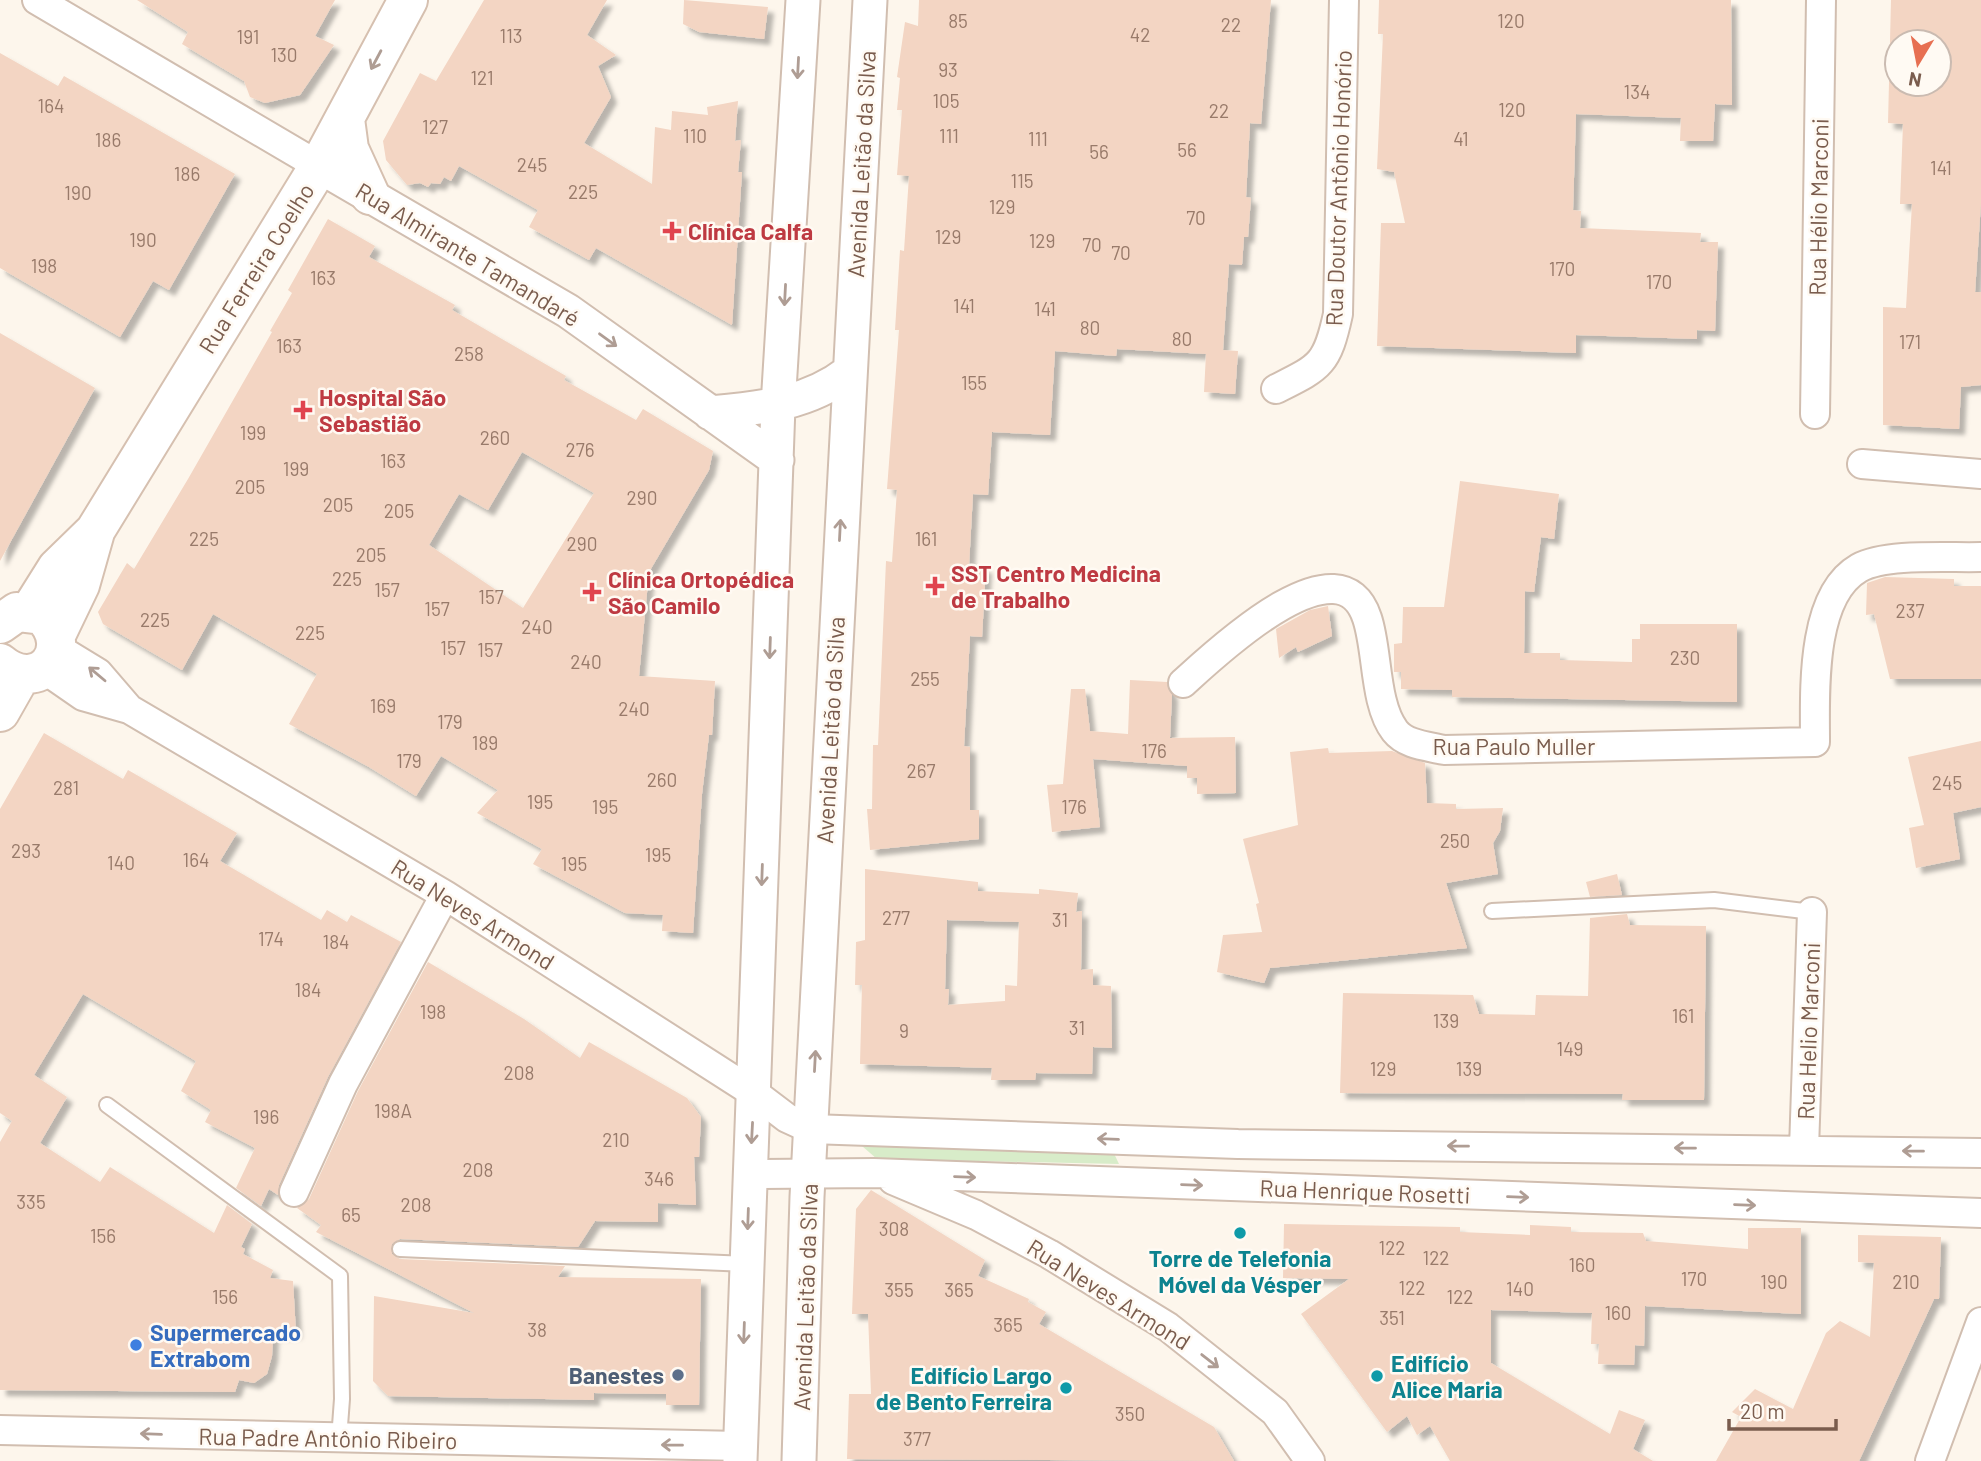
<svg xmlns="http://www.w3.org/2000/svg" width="1981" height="1461" viewBox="0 0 1981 1461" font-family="Barlow,sans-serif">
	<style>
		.green { fill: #d8ecc9 }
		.building { fill: #f3d5c3; fill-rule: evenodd; filter: url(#shadow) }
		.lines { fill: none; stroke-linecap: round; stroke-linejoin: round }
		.service-casing { stroke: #d1beb0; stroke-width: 18 }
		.minor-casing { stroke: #d1beb0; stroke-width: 32 }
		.tertiary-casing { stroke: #d1beb0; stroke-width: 37 }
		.secondary-casing { stroke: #d6c0b0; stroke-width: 42 }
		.service { stroke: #fff; stroke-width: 14 }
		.minor { stroke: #fff; stroke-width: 28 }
		.tertiary { stroke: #fff; stroke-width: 33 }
		.secondary { stroke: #fff; stroke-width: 38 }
		.oneway { stroke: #af9d94 }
		.health-dot { fill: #e0444e; stroke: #fffaf3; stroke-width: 2.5 }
		.culture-dot { fill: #0f9aa8; stroke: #fffaf3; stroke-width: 2.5 }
		.shop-dot { fill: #3f7fe0; stroke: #fffaf3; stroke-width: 2.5 }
		.service-dot { fill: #5c6f8a; stroke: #fffaf3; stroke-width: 2.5 }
		.labels { text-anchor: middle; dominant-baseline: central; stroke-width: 5; stroke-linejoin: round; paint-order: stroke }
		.number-label { font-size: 19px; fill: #987a6a }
		.street-label { font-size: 23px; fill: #7a5c4d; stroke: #fffaf3 }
		.health-label { font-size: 23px; font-weight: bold; fill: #be3a42; stroke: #fffaf3; text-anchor: start }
		.culture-label { font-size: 23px; font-weight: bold; fill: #0d838f; stroke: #fffaf3 }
		.shop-label { font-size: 23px; font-weight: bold; fill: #366cbe; stroke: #fffaf3; text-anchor: start }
		.service-label { font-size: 23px; font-weight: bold; fill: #4e5e75; stroke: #fffaf3; text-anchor: end }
	</style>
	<defs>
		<filter id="shadow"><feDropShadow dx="6" dy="6" stdDeviation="2" flood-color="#0004"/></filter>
	</defs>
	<rect width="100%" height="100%" fill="#fdf6ec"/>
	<path class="green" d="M 869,1137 L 1110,1145 L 1119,1164 L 877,1159 L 862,1146 Z"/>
	<path class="building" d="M 137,0 L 335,0 L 315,36 L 334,45 L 300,95 L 265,103 L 250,97 L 244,81 L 182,44 L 188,32 Z
		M 484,0 L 607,0 L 587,35 L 616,55 L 598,66 L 611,97 L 584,143 L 652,184 L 655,127 L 671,130 L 672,111 L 708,115 L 707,107 L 738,101 L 735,141 L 741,140 L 738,172 L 742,172 L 732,325 L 596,248 L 589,260 L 529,227 L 538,210 L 459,166 L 451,181 L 444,177 L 440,184 L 431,183 L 428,187 L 420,183 L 407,185 L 386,160 L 383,141 L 420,73 L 436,81 Z
		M 684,0 L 768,7 L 764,39 L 699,32 L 683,24 Z
		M 919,0 L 1271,0 L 1261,124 L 1250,123 L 1246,197 L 1251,198 L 1248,237 L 1244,237 L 1242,265 L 1229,264 L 1223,350 L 1238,351 L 1235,394 L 1204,392 L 1206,354 L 1117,349 L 1116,356 L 1055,351 L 1050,435 L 992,432 L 988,495 L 973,494 L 969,566 L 986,567 L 982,637 L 970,636 L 964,746 L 970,747 L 970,810 L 979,810 L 979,839 L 870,850 L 867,809 L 872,809 L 873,745 L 878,745 L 886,561 L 892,562 L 897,490 L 887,489 L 899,330 L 895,330 L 900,250 L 904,251 L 909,176 L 897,175 L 902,110 L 897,110 L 900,78 L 897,77 L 905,22 L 918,26 Z
		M 1379,0 L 1731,0 L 1732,105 L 1715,104 L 1713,141 L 1680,141 L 1681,118 L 1576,114 L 1573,210 L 1581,211 L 1580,228 L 1701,233 L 1700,242 L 1718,242 L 1715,331 L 1697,330 L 1697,339 L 1576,335 L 1576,353 L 1377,346 L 1381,223 L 1405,223 L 1394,172 L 1377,169 L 1383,34 L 1378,34 Z
		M 1891,0 L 1981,0 L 1981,203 L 1975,292 L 1981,292 L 1981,385 L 1961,387 L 1959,429 L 1883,425 L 1883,307 L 1906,308 L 1912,204 L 1900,204 L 1903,124 L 1888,123 ZM 1897,42 L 1939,42 L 1939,84 L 1897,84 Z
		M 0,53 L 58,86 L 64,76 L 235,174 L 169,290 L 153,281 L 120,337 L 0,268 Z
		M 328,219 L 375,246 L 369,257 L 455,305 L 452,310 L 566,376 L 564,380 L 636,420 L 643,409 L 713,451 L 709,470 L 649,572 L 639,676 L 715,681 L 712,735 L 709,735 L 702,794 L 693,933 L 662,931 L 663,915 L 625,913 L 533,864 L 542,849 L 477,813 L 498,790 L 441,756 L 416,796 L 369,767 L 289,724 L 317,674 L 213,614 L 182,670 L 103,624 L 98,612 L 127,563 L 134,569 L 188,479 L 272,332 L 270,331 L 292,293 L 288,290 ZM 522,452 L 594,493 L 523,608 L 429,545 L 459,494 L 488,510 Z
		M 0,333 L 95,388 L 0,561 Z
		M 1460,481 L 1559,494 L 1554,539 L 1541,537 L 1534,592 L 1525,591 L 1524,653 L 1560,653 L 1560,660 L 1632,662 L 1632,639 L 1640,639 L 1640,624 L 1737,624 L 1737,702 L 1452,697 L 1452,690 L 1401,689 L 1401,672 L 1394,672 L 1394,644 L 1402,643 L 1403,607 L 1444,607 Z
		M 1885,577 L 1954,579 L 1954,586 L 1981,586 L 1981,679 L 1890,679 L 1874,614 L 1866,615 L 1867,583 Z
		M 1328,606 L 1332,636 L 1298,652 L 1296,647 L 1279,658 L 1276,629 L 1310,610 Z
		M 1130,680 L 1167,682 L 1172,695 L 1170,738 L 1235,737 L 1236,793 L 1197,794 L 1197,778 L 1187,778 L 1187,766 L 1093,759 L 1100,827 L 1052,832 L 1047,785 L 1063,784 L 1071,689 L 1085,689 L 1090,731 L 1128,734 Z
		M 44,733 L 123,779 L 128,770 L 237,833 L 220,861 L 321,920 L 327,910 L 347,922 L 351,915 L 401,942 L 328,1077 L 279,1185 L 278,1195 L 269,1189 L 261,1206 L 236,1188 L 255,1148 L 205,1122 L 211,1110 L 181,1091 L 196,1061 L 83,994 L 34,1075 L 67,1097 L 40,1143 L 100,1182 L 110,1167 L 214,1233 L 227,1205 L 252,1224 L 241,1247 L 245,1249 L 243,1254 L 273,1270 L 270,1278 L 293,1281 L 296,1333 L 273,1335 L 272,1356 L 267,1374 L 254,1383 L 239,1380 L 235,1392 L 0,1390 L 0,1142 L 12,1121 L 0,1113 L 0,809 Z
		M 1981,741 L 1981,807 L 1953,813 L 1960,859 L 1916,868 L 1909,828 L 1924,825 L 1908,757 Z
		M 1328,748 L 1329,753 L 1392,751 L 1425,763 L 1427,803 L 1456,804 L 1456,809 L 1503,808 L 1500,831 L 1493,843 L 1498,874 L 1446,883 L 1467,948 L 1270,968 L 1264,983 L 1217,972 L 1223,935 L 1262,932 L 1256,904 L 1259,903 L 1243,839 L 1298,825 L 1290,752 Z
		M 865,869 L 978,882 L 978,891 L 1039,894 L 1039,889 L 1078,893 L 1076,912 L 1082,911 L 1081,970 L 1093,969 L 1093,985 L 1111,986 L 1112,1048 L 1093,1047 L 1092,1074 L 1036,1073 L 1035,1080 L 991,1080 L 992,1068 L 860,1064 L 862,985 L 855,985 L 856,942 L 865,940 ZM 947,920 L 1019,922 L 1017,986 L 1005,985 L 1005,1001 L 948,1005 L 949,989 L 945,989 Z
		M 1617,874 L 1622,895 L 1590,897 L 1586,882 Z
		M 1627,914 L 1630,925 L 1706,926 L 1704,1100 L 1622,1100 L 1623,1094 L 1340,1093 L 1343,993 L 1473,995 L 1479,1014 L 1535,1015 L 1536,995 L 1588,996 L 1590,918 Z
		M 428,962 L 524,1019 L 580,1058 L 589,1042 L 687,1098 L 701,1117 L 699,1157 L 694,1157 L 696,1205 L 658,1203 L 658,1222 L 595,1221 L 578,1247 L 400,1239 L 392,1244 L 392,1254 L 400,1259 L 565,1266 L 558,1277 L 701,1279 L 699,1405 L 666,1405 L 666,1394 L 594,1393 L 594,1400 L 388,1396 L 373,1381 L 374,1296 L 474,1313 L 316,1232 L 321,1225 L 297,1208 L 309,1199 L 358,1091 Z
		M 871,1190 L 985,1260 L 978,1276 L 1029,1299 L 1028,1302 L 1046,1312 L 1039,1324 L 1214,1427 L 1234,1461 L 847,1459 L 849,1394 L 871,1394 L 868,1314 L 852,1314 L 856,1209 Z
		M 1284,1224 L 1460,1227 L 1460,1232 L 1530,1235 L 1530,1225 L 1571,1227 L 1571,1232 L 1643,1233 L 1646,1241 L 1748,1249 L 1748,1228 L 1801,1228 L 1801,1314 L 1645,1306 L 1644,1346 L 1635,1345 L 1634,1365 L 1598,1364 L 1599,1344 L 1591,1344 L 1592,1313 L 1491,1310 L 1491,1363 L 1610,1434 L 1619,1410 L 1645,1420 L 1633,1449 L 1653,1461 L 1450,1461 L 1430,1426 L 1417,1435 L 1407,1416 L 1387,1432 L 1301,1314 L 1349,1279 L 1283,1278 Z
		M 1858,1235 L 1941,1237 L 1939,1299 L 1934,1299 L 1859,1461 L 1716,1461 L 1741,1417 L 1732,1412 L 1755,1389 L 1793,1409 L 1826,1333 L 1840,1321 L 1870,1337 L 1874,1263 L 1858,1262 Z"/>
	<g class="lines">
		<defs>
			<path id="service" d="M 1492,911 L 1714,900 L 1812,912
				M 107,1105 L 340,1276 L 342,1399 L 339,1439
				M 400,1249 L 747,1264"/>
			<path id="minor" d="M 37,0 L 319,166
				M 1276,389 C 1320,367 1327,365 1338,314 L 1344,0
				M 1815,414 L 1821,0
				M 1862,464 L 1981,474
				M 57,648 L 98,673 L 129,709
				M 44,669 L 83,696 L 129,709 L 445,895 L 754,1093 L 787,1118 L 811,1129 L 1238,1144 L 1981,1153
				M 1183,683 C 1213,656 1340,534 1367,618 C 1378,650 1374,704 1395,731 C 1406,745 1428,746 1444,750 L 1815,742 C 1815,693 1810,596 1859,568 C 1886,553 1949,558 1981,557
				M 1804,1149 L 1812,912
				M 750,1174 L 874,1173 L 1981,1213
				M 893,1180 L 976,1215 L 1049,1254 L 1168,1327 L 1275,1412 L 1310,1461
				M 294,1192 L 343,1084 L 445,895
				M 0,1430 L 740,1446
				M 1930,1461 L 1981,1322"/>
			<path id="tertiary" d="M 319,166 L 568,311 L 777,460
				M 710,413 C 761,408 808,404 849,372
				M 740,1461 L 778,406 L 803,0
				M 799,1461 L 807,1197 L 870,0"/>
			<path id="secondary" d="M 345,119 L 349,149 L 370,195
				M 30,611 L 57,568 L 95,531 L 319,166 L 408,0
				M 0,624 L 17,612 L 42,615 C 78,650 38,695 0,663
				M 56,635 L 80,585 L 95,532
				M 0,712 L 21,675"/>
		</defs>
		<use href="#service" class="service-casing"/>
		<use href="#minor" class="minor-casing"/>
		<use href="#tertiary" class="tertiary-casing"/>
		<use href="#secondary" class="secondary-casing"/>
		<use href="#service" class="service"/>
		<use href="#minor" class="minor"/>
		<use href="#tertiary" class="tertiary"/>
		<use href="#secondary" class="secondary"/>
	</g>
	<defs><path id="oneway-shaft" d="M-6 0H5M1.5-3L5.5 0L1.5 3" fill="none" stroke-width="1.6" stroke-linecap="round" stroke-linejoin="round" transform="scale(1.75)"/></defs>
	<g class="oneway">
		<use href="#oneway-shaft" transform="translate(376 60) rotate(118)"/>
		<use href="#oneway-shaft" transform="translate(798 68) rotate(93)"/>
		<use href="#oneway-shaft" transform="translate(785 295) rotate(93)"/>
		<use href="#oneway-shaft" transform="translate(608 340) rotate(36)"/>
		<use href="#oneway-shaft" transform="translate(840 530) rotate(-87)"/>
		<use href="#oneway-shaft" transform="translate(770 648) rotate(92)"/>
		<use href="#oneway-shaft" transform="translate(97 674) rotate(-140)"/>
		<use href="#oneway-shaft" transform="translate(762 875) rotate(92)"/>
		<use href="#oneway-shaft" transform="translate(815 1061) rotate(-87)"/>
		<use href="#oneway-shaft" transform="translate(752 1133) rotate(93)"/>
		<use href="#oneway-shaft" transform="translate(1108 1139) rotate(-178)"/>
		<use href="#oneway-shaft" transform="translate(1458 1146) rotate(-179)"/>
		<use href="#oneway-shaft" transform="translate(1685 1148) rotate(-179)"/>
		<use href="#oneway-shaft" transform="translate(1913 1151) rotate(-179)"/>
		<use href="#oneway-shaft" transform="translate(965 1177) rotate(2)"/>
		<use href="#oneway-shaft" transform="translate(1192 1185) rotate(2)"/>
		<use href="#oneway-shaft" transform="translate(1518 1197) rotate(2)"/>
		<use href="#oneway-shaft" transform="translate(1745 1205) rotate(2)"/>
		<use href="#oneway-shaft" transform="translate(748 1219) rotate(92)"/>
		<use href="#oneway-shaft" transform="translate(744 1333) rotate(92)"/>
		<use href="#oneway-shaft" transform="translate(1210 1361) rotate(38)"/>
		<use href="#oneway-shaft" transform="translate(151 1434) rotate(-178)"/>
		<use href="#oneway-shaft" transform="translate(672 1445) rotate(-179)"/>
	</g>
	<g class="health-dot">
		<path d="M668.5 220.5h7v7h7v7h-7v7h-7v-7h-7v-7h7z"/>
		<path d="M299.5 399.5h7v7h7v7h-7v7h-7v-7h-7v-7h7z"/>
		<path d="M931.5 575.5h7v7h7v7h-7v7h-7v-7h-7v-7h7z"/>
		<path d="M588.5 581.5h7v7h7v7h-7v7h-7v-7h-7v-7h7z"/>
	</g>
	<g class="culture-dot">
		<circle cx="1240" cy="1233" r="7"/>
		<circle cx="1377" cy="1376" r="7"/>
		<circle cx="1066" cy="1388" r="7"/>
	</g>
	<circle class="shop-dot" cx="136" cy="1345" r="7"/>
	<circle class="service-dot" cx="678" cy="1375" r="7"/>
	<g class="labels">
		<g class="number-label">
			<text x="958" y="20">85</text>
			<text x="1511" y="20">120</text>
			<text x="1231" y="24">22</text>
			<text x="1140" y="34">42</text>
			<text x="511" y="35">113</text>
			<text x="248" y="36">191</text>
			<text x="284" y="54">130</text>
			<text x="948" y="69">93</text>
			<text x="482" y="77">121</text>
			<text x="1637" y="91">134</text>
			<text x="946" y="100">105</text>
			<text x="51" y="105">164</text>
			<text x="1512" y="109">120</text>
			<text x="1219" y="110">22</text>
			<text x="435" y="126">127</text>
			<text x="695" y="135">110</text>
			<text x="949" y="135">111</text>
			<text x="1038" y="138">111</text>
			<text x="1461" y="138">41</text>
			<text x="108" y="139">186</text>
			<text x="1187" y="149">56</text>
			<text x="1099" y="151">56</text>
			<text x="532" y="164">245</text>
			<text x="1941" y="167">141</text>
			<text x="187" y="173">186</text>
			<text x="1022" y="180">115</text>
			<text x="583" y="191">225</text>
			<text x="78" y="192">190</text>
			<text x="1002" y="206">129</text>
			<text x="1196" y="217">70</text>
			<text x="948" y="236">129</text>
			<text x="143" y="239">190</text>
			<text x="1042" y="240">129</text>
			<text x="1092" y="244">70</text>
			<text x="1121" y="252">70</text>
			<text x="44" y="265">198</text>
			<text x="1562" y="268">170</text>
			<text x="323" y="277">163</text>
			<text x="1659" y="281">170</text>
			<text x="964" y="305">141</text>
			<text x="1045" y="308">141</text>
			<text x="1090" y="327">80</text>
			<text x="1182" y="338">80</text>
			<text x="1910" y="341">171</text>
			<text x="289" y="345">163</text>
			<text x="469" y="353">258</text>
			<text x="974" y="382">155</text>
			<text x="253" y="432">199</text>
			<text x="495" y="437">260</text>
			<text x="580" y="449">276</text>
			<text x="393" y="460">163</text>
			<text x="296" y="468">199</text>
			<text x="250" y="486">205</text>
			<text x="642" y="497">290</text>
			<text x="338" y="504">205</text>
			<text x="399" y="510">205</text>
			<text x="204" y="538">225</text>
			<text x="926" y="538">161</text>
			<text x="582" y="543">290</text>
			<text x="371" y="554">205</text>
			<text x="347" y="578">225</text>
			<text x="387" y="589">157</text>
			<text x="491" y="596">157</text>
			<text x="437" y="608">157</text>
			<text x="1910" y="610">237</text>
			<text x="155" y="619">225</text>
			<text x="537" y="626">240</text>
			<text x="310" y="632">225</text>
			<text x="453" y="647">157</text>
			<text x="490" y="649">157</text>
			<text x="1685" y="657">230</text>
			<text x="586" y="661">240</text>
			<text x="925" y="678">255</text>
			<text x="383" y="705">169</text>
			<text x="634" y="708">240</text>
			<text x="450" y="721">179</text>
			<text x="485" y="742">189</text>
			<text x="1154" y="750">176</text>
			<text x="409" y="760">179</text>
			<text x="921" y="770">267</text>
			<text x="662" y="779">260</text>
			<text x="1947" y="782">245</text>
			<text x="66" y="787">281</text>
			<text x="540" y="801">195</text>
			<text x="605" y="806">195</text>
			<text x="1074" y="806">176</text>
			<text x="1455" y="840">250</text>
			<text x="26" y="850">293</text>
			<text x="658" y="854">195</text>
			<text x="196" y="859">164</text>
			<text x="121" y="862">140</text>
			<text x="574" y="863">195</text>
			<text x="896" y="917">277</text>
			<text x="1060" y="919">31</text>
			<text x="271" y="938">174</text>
			<text x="336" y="941">184</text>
			<text x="308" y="989">184</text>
			<text x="433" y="1011">198</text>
			<text x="1683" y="1015">161</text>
			<text x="1446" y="1020">139</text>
			<text x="1077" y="1027">31</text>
			<text x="904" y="1030">9</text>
			<text x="1570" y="1048">149</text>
			<text x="1383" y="1068">129</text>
			<text x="1469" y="1068">139</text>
			<text x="519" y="1072">208</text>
			<text x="393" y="1110">198A</text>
			<text x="266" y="1116">196</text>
			<text x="616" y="1139">210</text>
			<text x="478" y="1169">208</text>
			<text x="659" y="1178">346</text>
			<text x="31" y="1201">335</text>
			<text x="416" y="1204">208</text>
			<text x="351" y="1214">65</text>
			<text x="894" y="1228">308</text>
			<text x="103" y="1235">156</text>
			<text x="1392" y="1247">122</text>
			<text x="1436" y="1257">122</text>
			<text x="1582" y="1264">160</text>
			<text x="1694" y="1278">170</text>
			<text x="1774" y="1281">190</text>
			<text x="1906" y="1281">210</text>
			<text x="1412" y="1287">122</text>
			<text x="1520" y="1288">140</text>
			<text x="899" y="1289">355</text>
			<text x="959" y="1289">365</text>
			<text x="225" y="1296">156</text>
			<text x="1460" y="1296">122</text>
			<text x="1618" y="1312">160</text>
			<text x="1392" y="1317">351</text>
			<text x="1008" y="1324">365</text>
			<text x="537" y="1329">38</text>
			<text x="1130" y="1413">350</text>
			<text x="917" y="1438">377</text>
		</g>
		<g class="street-label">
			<text transform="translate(861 164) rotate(-87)">Avenida Leitão da Silva</text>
			<text transform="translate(1338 188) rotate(-88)">Rua Doutor Antônio Honório</text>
			<text transform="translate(1818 207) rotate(-89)">Rua Hélio Marconi</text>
			<text transform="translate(468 254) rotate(31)">Rua Almirante Tamandaré</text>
			<text transform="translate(256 268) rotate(-58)">Rua Ferreira Coelho</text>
			<text transform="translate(830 730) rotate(-87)">Avenida Leitão da Silva</text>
			<text x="1514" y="746">Rua Paulo Muller</text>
			<text transform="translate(473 914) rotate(32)">Rua Neves Armond</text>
			<text transform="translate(1808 1031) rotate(-88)">Rua Helio Marconi</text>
			<text transform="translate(1365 1191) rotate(2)">Rua Henrique Rosetti</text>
			<text transform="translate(1109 1294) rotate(32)">Rua Neves Armond</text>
			<text transform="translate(805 1297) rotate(-88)">Avenida Leitão da Silva</text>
			<text transform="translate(328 1438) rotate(1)">Rua Padre Antônio Ribeiro</text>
		</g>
		<g class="health-label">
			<text x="688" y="231">Clínica Calfa</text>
			<text x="319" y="397">Hospital São<tspan x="319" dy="26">Sebastião</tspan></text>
			<text x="951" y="573">SST Centro Medicina<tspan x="951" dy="26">de Trabalho</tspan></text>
			<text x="608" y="579">Clínica Ortopédica<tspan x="608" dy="26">São Camilo</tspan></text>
		</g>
		<g class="culture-label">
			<text x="1240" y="1258">Torre de Telefonia<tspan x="1240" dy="26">Móvel da Vésper</tspan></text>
			<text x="1391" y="1363" text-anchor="start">Edifício<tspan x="1391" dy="26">Alice Maria</tspan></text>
			<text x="1052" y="1375" text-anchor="end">Edifício Largo<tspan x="1052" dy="26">de Bento Ferreira</tspan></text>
		</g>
		<g class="shop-label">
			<text x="150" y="1332">Supermercado<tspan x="150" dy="26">Extrabom</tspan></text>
		</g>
		<g class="service-label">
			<text x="664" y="1375">Banestes</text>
		</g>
	</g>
	<g transform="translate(1918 63) rotate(190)"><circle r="33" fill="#fffaf3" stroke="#cabbb1" stroke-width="2"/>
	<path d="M0-5L12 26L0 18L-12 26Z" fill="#e76f51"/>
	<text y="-10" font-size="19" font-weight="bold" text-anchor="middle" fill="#7a5c4d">N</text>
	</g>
	<path d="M1729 1419v10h107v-10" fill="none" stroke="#7a5c4d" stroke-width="3.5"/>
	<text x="1740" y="1419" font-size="21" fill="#7a5c4d" stroke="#fffaf3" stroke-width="5" paint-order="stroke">20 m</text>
</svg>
